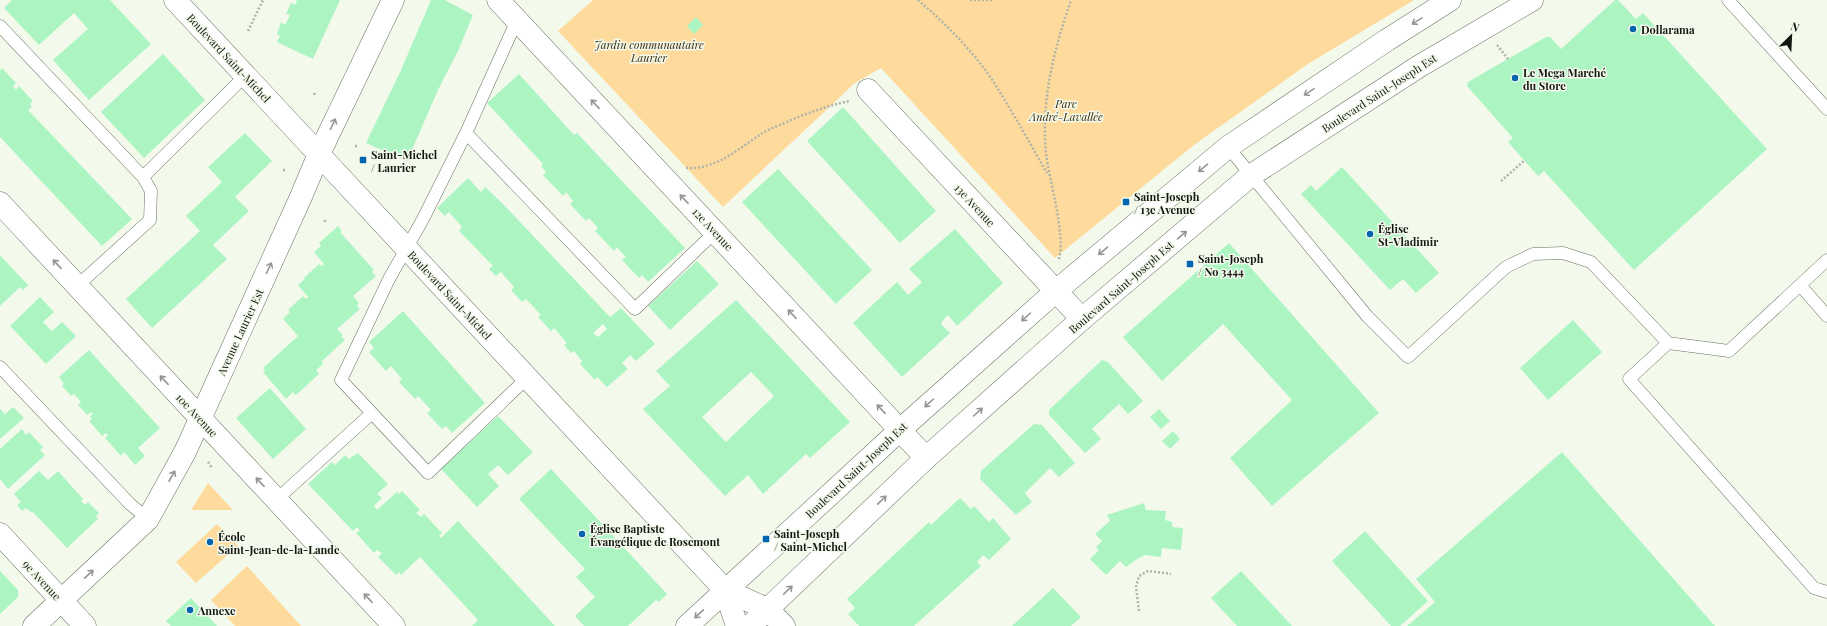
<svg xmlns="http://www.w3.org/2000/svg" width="1827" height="626" viewBox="0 0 1827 626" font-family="'Playfair Display',serif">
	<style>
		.green { fill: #fedb9d }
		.building { fill: #acf5c3; fill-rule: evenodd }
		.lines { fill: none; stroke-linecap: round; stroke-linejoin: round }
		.lane-casing { stroke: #696f64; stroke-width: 13 }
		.street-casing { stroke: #696f64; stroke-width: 23 }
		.secondary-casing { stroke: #696f64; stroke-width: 23 }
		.path { stroke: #afb4a9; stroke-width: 2.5; stroke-dasharray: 2 2; stroke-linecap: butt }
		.lane { stroke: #fff; stroke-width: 12 }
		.street { stroke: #fff; stroke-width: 22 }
		.secondary { stroke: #fff; stroke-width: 22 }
		.oneway { stroke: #959694 }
		.poi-dot { fill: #0164b0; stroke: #f3faec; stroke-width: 1.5 }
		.labels { text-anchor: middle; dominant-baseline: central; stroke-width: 3; stroke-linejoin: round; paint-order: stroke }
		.poi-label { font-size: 11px; font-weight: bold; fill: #141611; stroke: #f3faec; text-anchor: start }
		.park-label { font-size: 11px; font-style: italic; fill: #392909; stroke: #f3faec }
		.street-label { font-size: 11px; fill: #141611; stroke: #f3faec }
	</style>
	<rect width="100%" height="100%" fill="#f3faec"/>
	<path class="green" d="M 593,0 L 1414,0 L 1308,64 L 1194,145 L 1055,258 L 881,68 L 855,83 L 723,207 L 558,31 Z
		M 208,483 L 233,510 L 191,510 Z
		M 217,524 L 238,546 L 196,583 L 176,562 Z
		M 247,566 L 301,626 L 235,626 L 211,600 Z"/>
	<path class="building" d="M 12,0 L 110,0 L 151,44 L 89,100 L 53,60 L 88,29 L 74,13 L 39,45 L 4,8 Z
		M 297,0 L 340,0 L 313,59 L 277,42 L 280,36 L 277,34 L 281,22 L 285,25 L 290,15 L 286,14 L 291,3 L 295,5 Z
		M 431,0 L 445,0 L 473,15 L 458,51 L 439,88 L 407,161 L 366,143 L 401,70 Z
		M 1615,0 L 1618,0 L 1636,19 L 1643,13 L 1767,149 L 1634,270 L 1544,171 L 1538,176 L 1508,142 L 1513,138 L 1467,86 L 1468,82 L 1546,37 L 1550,37 L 1561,49 Z
		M 696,17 L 703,25 L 694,34 L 687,26 Z
		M 163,54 L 205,100 L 144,158 L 101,112 Z
		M 2,68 L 16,83 L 13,86 L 16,90 L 19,86 L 33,101 L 30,104 L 32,107 L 28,110 L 132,219 L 102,246 L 0,137 L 0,70 Z
		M 519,74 L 574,135 L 577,133 L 685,248 L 648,282 L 642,275 L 639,278 L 622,260 L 626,257 L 621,252 L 617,247 L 614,251 L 595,231 L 598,228 L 589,218 L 586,221 L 570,204 L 573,201 L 566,192 L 563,196 L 543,175 L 546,172 L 541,166 L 543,164 L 487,103 Z
		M 843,107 L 936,211 L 900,243 L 807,141 Z
		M 245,133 L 272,161 L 235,197 L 249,211 L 213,245 L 227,259 L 152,328 L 126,299 L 200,231 L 186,216 L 222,182 L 208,167 Z
		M 1342,167 L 1439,273 L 1416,293 L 1403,279 L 1390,290 L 1301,194 L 1311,185 L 1316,191 Z
		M 778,169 L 872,270 L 836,304 L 742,202 Z
		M 468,178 L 481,192 L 485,187 L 503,204 L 610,317 L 621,308 L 655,344 L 636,361 L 630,355 L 622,363 L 628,369 L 607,387 L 597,377 L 595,380 L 580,364 L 582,361 L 574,351 L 571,353 L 564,345 L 567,343 L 554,328 L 551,331 L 538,317 L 541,315 L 526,299 L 522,302 L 511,290 L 514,287 L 501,272 L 496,276 L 489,269 L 493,266 L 459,231 L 462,227 L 449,212 L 445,216 L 437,208 ZM 603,324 L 607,329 L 598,337 L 593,333 Z
		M 338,226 L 342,231 L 340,232 L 374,270 L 372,272 L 376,276 L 353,296 L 359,303 L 357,306 L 360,309 L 337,329 L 343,335 L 341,336 L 345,340 L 322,361 L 323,364 L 316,370 L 319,374 L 296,395 L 293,392 L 286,399 L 263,372 L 265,371 L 263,368 L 298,336 L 283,319 L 290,312 L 288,310 L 303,296 L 306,299 L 308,297 L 298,285 L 305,279 L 304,278 L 319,264 L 322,266 L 324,264 L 314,252 L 321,246 L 319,243 Z
		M 955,229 L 1003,283 L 957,326 L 948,315 L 943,320 L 941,324 L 950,333 L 902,377 L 853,323 L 897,282 L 908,295 L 922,282 L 909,269 Z
		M 1229,243 L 1379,413 L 1272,506 L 1230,458 L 1292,400 L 1223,324 L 1162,381 L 1123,337 Z
		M 0,255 L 28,285 L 23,290 L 20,287 L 0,306 Z
		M 697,261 L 719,284 L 670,330 L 648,306 Z
		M 40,297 L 54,312 L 43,322 L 52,331 L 62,322 L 76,336 L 46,364 L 10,326 Z
		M 736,300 L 850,422 L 810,458 L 806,454 L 763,494 L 748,475 L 725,496 L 643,409 L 670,386 L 656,371 ZM 751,372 L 774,396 L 726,442 L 702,417 Z
		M 403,311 L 485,403 L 452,433 L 446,426 L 442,429 L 427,413 L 431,410 L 418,396 L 415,399 L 399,382 L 402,379 L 391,366 L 386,371 L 369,352 L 374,348 L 369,342 Z
		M 1573,320 L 1602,352 L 1548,400 L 1520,368 Z
		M 89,350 L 160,428 L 138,448 L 145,456 L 135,465 L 124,452 L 121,456 L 105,438 L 108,435 L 106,433 L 102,436 L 89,421 L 92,419 L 90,416 L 93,414 L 91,412 L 87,415 L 78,405 L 81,402 L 74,394 L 71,396 L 62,386 L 64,384 L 59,377 Z
		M 1102,360 L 1108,362 L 1143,401 L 1128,414 L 1119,404 L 1092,429 L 1101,439 L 1085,453 L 1049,415 L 1049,410 Z
		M 270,388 L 306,429 L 273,459 L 236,418 Z
		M 13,407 L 24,418 L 0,439 L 0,409 L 5,414 Z
		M 1159,409 L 1170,421 L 1161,429 L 1150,417 Z
		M 498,416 L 533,452 L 508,475 L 498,465 L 488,474 L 499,486 L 477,507 L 441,469 Z
		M 1034,424 L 1042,425 L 1075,463 L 1059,477 L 1050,468 L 1025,493 L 1032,502 L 1016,515 L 980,479 L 981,471 Z
		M 22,429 L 26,435 L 29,432 L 43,447 L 40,450 L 45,455 L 8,489 L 0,479 L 0,449 Z
		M 1173,431 L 1180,439 L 1170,449 L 1162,441 Z
		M 1562,452 L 1715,626 L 1407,626 L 1435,602 L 1416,579 Z
		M 358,453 L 388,484 L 377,494 L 382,498 L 374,506 L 377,510 L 397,492 L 399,494 L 402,491 L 420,510 L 416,513 L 421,517 L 424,514 L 442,533 L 439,536 L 441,538 L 458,521 L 555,626 L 472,626 L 478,620 L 420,557 L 401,575 L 399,572 L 396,575 L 378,557 L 382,553 L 377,550 L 374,553 L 356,533 L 360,530 L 357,527 L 353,531 L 308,484 L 332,462 L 335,465 L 345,455 L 349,459 Z
		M 551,469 L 667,594 L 659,602 L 656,600 L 628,626 L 584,626 L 575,616 L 595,597 L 576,577 L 585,569 L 519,499 Z
		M 39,471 L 48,480 L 58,471 L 83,499 L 81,501 L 85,505 L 88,502 L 99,513 L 96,516 L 98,519 L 67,548 L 33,512 L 32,513 L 26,508 L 22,511 L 17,505 L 21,502 L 14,494 Z
		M 960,498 L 971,509 L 974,506 L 989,522 L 993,518 L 1011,539 L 989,560 L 983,555 L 977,562 L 981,566 L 914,626 L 859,626 L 848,614 L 855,608 L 847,599 L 929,522 L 931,525 Z
		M 1144,503 L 1146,510 L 1166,511 L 1165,520 L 1172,522 L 1172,527 L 1183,528 L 1181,550 L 1162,548 L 1161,557 L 1145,555 L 1137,559 L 1126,567 L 1120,561 L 1106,575 L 1090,559 L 1099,550 L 1096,547 L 1102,541 L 1095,534 L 1110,521 L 1107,515 Z
		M 1365,531 L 1428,601 L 1400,626 L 1391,626 L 1332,561 Z
		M 0,571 L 18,590 L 18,597 L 0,614 Z
		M 1241,571 L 1280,613 L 1292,626 L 1237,626 L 1211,598 Z
		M 1053,588 L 1081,617 L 1071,626 L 1012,626 Z
		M 191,598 L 217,626 L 171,626 L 166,621 Z"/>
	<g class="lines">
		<defs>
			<path id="lane" d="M 1728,0 L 1827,109
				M 517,20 L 466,133 L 423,219 L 389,279 L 341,380 L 428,473 L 527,378
				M 0,26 L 143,177 L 245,76
				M 466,133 L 635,309 L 715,232
				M 1228,147 L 1367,316 L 1408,357 L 1506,267 L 1533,254 L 1563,253 L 1591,262 L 1668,343
				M 1827,260 L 1729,351 L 1668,343 L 1629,379 L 1814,588 L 1827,592
				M 1800,285 L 1827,316
				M 77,286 L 150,220 L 151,191 L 143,177
				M 0,367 L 130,504 L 148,519
				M 276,500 L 372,413"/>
			<path id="street" d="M 498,0 L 926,458
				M 868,90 L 1082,319
				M 0,203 L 394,626
				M 0,534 L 85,626
				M 34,626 L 148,519 L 185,452 L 300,199 L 319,154 L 393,0"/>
			<path id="secondary" d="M 175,0 L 725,590 L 767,609 L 784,626
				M 725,590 L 737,626
				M 687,626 L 900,430 L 1056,291 L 1228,147 L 1387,40 L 1450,0
				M 750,626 L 926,458 L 1082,319 L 1250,176 L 1418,67 L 1532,0"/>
		</defs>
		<use href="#lane" class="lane-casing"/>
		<use href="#street" class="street-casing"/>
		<use href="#secondary" class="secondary-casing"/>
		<path class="path" d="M 918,0 C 945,23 971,49 991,78 C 1011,109 1029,142 1047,173
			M 970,0 L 992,0
			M 248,31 L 263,0
			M 1497,45 L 1508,59
			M 314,93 L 315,95
			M 355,146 L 357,146
			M 686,168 C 718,170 741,146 766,131 C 774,127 783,124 791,120 C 811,112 829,105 850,101
			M 283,170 L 285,170
			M 1501,181 L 1524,161
			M 325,222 L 325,219
			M 1059,259 C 1066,235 1049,180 1046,153 C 1041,99 1054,50 1071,0
			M 208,462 L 212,468
			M 1139,611 L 1136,587 L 1139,576 L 1148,571 L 1171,574"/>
		<use href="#lane" class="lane"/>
		<use href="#street" class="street"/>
		<use href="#secondary" class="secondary"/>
	</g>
	<defs><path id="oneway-shaft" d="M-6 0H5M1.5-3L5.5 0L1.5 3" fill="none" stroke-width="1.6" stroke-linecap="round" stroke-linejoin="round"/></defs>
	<g class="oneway">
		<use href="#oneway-shaft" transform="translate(1417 21) rotate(148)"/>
		<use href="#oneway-shaft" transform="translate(1309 92) rotate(146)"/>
		<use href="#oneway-shaft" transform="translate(595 104) rotate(-133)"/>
		<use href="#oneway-shaft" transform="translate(333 124) rotate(-65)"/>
		<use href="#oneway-shaft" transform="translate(1203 168) rotate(140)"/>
		<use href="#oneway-shaft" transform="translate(684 199) rotate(-133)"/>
		<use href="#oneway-shaft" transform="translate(1182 235) rotate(-40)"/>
		<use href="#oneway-shaft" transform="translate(1103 251) rotate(140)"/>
		<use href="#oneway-shaft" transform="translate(57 264) rotate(-133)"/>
		<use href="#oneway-shaft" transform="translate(269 268) rotate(-65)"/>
		<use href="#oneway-shaft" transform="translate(792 314) rotate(-133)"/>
		<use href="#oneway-shaft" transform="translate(1026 317) rotate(138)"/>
		<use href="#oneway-shaft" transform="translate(164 380) rotate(-133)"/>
		<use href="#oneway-shaft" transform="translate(929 403) rotate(138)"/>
		<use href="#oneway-shaft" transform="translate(881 409) rotate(-133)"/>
		<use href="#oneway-shaft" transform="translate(978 412) rotate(-42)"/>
		<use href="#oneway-shaft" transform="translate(172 476) rotate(-61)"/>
		<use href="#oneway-shaft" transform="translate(260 482) rotate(-133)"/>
		<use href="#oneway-shaft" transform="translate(882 500) rotate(-44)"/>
		<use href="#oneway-shaft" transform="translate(89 574) rotate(-43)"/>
		<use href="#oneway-shaft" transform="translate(788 590) rotate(-44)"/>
		<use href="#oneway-shaft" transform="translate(368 598) rotate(-133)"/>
		<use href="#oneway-shaft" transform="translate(699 614) rotate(137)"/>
	</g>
	<g class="poi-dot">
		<circle cx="1633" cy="29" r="4"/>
		<circle cx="1515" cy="78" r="4"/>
		<rect x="359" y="156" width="8" height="8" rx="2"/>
		<rect x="1122" y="198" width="8" height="8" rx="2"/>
		<circle cx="1370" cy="234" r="4"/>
		<rect x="1186" y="260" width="8" height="8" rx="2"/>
		<circle cx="582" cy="534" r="4"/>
		<rect x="762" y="535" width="8" height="8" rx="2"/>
		<circle cx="210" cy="542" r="4"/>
		<circle cx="190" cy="610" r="4"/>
	</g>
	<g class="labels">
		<g class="poi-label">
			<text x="1641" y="29">Dollarama</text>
			<text x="1523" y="72">Le Mega Marché<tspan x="1523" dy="13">du Store</tspan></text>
			<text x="371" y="154">Saint-Michel<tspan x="371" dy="13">/ Laurier</tspan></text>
			<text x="1134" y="196">Saint-Joseph<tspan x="1134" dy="13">/ 13e Avenue</tspan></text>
			<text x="1378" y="228">Église<tspan x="1378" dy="13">St-Vladimir</tspan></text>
			<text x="1198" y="258">Saint-Joseph<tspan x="1198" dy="13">/ No 3444</tspan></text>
			<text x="590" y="528">Église Baptiste<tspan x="590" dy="13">Évangélique de Rosemont</tspan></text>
			<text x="774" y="533">Saint-Joseph<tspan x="774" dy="13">/ Saint-Michel</tspan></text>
			<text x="218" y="536">École<tspan x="218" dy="13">Saint-Jean-de-la-Lande</tspan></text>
			<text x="198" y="610">Annexe</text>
		</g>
		<g class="park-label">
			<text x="649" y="44">Jardin communautaire<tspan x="649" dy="13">Laurier</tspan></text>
			<text x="1066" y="103">Parc<tspan x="1066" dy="13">André-Lavallée</tspan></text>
		</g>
		<g class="street-label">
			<text transform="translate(229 58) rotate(47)">Boulevard Saint-Michel</text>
			<text transform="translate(1379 93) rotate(-33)">Boulevard Saint-Joseph Est</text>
			<text transform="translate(975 205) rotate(47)">13e Avenue</text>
			<text transform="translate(713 229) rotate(47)">12e Avenue</text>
			<text transform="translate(1121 287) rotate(-41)">Boulevard Saint-Joseph Est</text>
			<text transform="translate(450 295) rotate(47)">Boulevard Saint-Michel</text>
			<text transform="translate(240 332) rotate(-65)">Avenue Laurier Est</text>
			<text transform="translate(197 415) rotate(47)">10e Avenue</text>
			<text transform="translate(856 470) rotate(-43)">Boulevard Saint-Joseph Est</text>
			<text transform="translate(42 580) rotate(47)">9e Avenue</text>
		</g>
	</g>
	<g transform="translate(1791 36) rotate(24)" stroke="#f3faec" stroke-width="3" paint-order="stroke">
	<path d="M0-3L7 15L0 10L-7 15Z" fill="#141611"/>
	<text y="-6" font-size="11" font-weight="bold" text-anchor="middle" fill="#141611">N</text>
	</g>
</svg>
